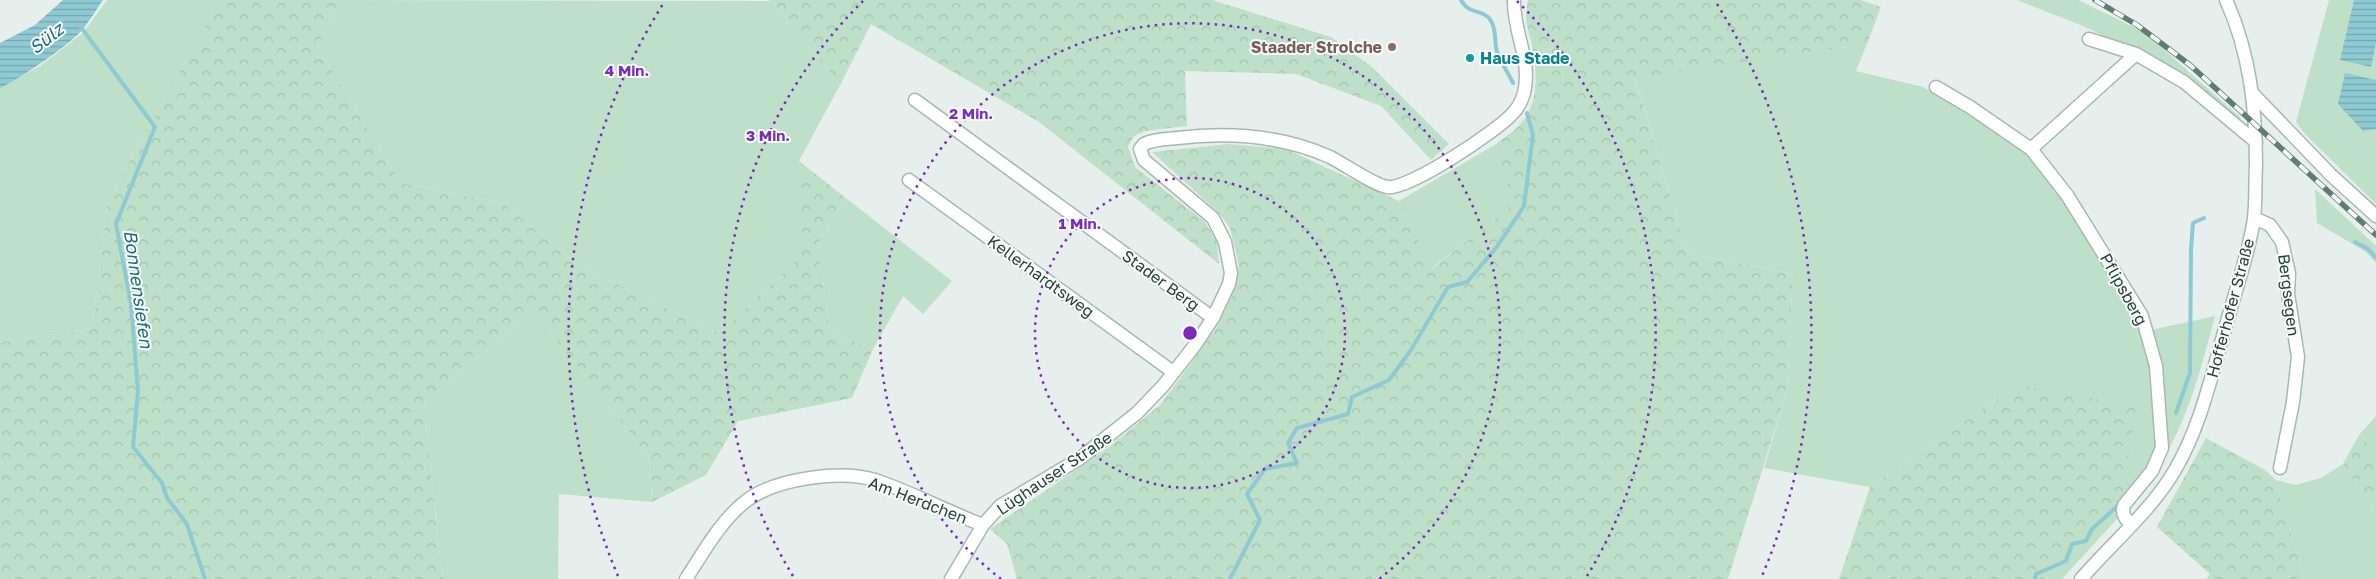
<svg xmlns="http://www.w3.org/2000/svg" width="2376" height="579" viewBox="0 0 2376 579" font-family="'Golos Text',sans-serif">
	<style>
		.green { fill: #bfe0c8 }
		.forest { fill: url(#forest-crowns) }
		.water { fill: url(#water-rules) }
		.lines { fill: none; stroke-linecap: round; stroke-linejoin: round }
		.stream { stroke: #8ec9d4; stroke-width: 4 }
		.minor-casing { stroke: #a8b8b2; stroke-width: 15 }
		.minor { stroke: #fff; stroke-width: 12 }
		.rail-casing { stroke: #5f7d75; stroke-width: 5.5 }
		.rail { stroke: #f7fbf9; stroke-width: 4; stroke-dasharray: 11; stroke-linecap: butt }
		.ring { fill: none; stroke: #7b2cbf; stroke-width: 2.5; stroke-dasharray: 2.5 5 }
		.education-dot { fill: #8d6e63; stroke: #f7fbf9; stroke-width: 2 }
		.culture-dot { fill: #0f9aa8; stroke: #f7fbf9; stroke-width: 2 }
		.labels { text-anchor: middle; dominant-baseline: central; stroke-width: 4; stroke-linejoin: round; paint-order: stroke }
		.education-label { font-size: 16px; font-weight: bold; fill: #785e54; stroke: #f7fbf9; text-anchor: end }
		.culture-label { font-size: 16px; font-weight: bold; fill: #0d838f; stroke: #f7fbf9; text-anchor: start }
		.street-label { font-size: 16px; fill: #24423a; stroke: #f7fbf9 }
		.water-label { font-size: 18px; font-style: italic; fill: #1c6f80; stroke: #f7fbf9 }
		.centre { fill: #7b2cbf; stroke: #f7fbf9; stroke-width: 2.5 }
		.ring-label { font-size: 15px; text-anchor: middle; font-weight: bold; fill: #7b2cbf; stroke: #f7fbf9; stroke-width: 4; stroke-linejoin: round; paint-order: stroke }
	</style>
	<defs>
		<pattern id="forest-crowns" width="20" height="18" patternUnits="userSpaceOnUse" patternTransform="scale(1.25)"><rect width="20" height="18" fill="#bfe0c8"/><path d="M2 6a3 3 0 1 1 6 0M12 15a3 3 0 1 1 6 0" fill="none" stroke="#a4c1ad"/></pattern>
		<pattern id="water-rules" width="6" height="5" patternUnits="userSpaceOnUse" patternTransform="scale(1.25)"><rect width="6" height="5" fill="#8ec9d4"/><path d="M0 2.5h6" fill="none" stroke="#74a5ad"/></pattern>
	</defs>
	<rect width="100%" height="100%" fill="#e6efeb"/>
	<path class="green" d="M 107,0 L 220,0 L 108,200 L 92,329 L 0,342 L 0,87 L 40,66 L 83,33 Z
		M 339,0 L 772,1 L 840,85 L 799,161 L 799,258 L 719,333 L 583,268 L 503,203 L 401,183 L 318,48 Z
		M 2017,0 L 2078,0 L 2144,32 L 2241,118 L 2238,123 L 2184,74 L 2083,26 Z
		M 2329,0 L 2376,0 L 2376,204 L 2305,134 L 2296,122 Z
		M 1867,44 L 1856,71 L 1923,87 L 1950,102 L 2026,150 L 2048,174 L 2129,299 L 2148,341 L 2158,446 L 2150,465 L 2121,504 L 2116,520 L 2062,579 L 2043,579 L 2045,574 L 2063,562 L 2070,548 L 2083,536 L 2017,385 L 1870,487 L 1764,468 L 1787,391 L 1793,274 L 1687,253 L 1635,77 Z
		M 1496,144 L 1513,204 L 1431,269 L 1399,201 Z
		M 2315,189 L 2376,246 L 2376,263 L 2366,252 L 2317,223 Z
		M 846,198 L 952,281 L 923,314 L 903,296 L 873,349 L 830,332 L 818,243 Z
		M 533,311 L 649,457 L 652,502 L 559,494 L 558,579 L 444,579 L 439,550 L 424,403 Z
		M 2215,316 C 2202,365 2190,413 2164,458 L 2151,330 Z
		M 2376,416 L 2376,451 L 2359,435 Z
		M 2343,464 L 2376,515 L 2376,579 L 2304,579 L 2276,480 L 2295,485 L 2321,478 Z"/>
	<path class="forest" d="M 220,0 L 339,0 L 318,48 L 401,183 L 503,203 L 583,268 L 719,333 L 799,258 L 799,161 L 846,198 L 818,243 L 830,332 L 873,349 L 852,398 L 738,421 L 706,475 L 652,502 L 649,457 L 533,311 L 424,403 L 439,550 L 444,579 L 0,579 L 0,342 L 92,329 L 108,200 Z
		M 768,0 L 1212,0 L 1331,37 L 1372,67 L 1449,144 L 1431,160 L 1381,106 L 1296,74 L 1185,71 L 1187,126 L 1145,131 L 1134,136 L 1128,146 L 1135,167 L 1205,222 L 1217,241 L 1219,264 L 1039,122 L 871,24 L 840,85 L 772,1 Z
		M 1528,0 L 1861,0 L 1881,7 L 1867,44 L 1635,78 L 1687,253 L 1793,274 L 1787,391 L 1728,579 L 1017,579 L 1007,544 L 990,529 L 1109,447 L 1161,404 L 1215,330 L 1233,294 L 1239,266 L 1230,228 L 1220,214 L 1152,152 L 1229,144 L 1286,149 L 1399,201 L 1432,269 L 1512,204 L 1496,144 C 1505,137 1516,130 1523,121 C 1539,101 1537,70 1532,46 C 1527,23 1524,24 1528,0 Z
		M 2017,385 L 2136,406 L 2121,504 L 2070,548 L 2063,562 L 2045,574 L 2043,579 L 1839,579 L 1870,487 Z
		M 2359,435 L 2376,451 L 2376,515 L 2343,464 Z
		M 2206,438 L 2265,470 L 2276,480 L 2304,579 L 2206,579 L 2210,574 L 2157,527 Z"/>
	<path class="water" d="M 63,0 L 103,0 C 96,10 90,20 83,29 C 71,44 18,80 0,88 L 0,43 L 35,25 Z
		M 2354,0 L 2376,0 L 2376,43 L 2371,67 L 2340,60 Z
		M 2345,73 L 2376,80 L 2376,129 L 2363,131 L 2338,104 Z"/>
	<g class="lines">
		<path class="stream" d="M 1461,0 C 1469,15 1481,9 1489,18 C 1497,28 1494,41 1497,52 C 1501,62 1508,73 1513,83
			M 80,26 L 155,127 L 116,224 L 131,304 L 138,391 L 133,447 L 162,483 L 167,498 L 187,524 L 205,579
			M 2355,242 L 2368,249 L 2376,258
			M 2176,413 L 2190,373 L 2191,249 L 2193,223 L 2204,218
			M 1230,579 L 1260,520 L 1247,494 L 1265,469 L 1297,463 L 1288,443 L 1297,428 L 1348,414 L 1352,397 L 1389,380 L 1411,350 L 1448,287 L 1467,282 L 1496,248 L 1524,206 L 1533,135 L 1527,113
			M 2035,579 L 2036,574 L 2066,561 L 2072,544 L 2086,541 L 2092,529 L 2121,503"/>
		<defs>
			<path id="minor" d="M 2089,39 L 2136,54 L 2184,82 L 2256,142
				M 1936,87 L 1970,107 L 2031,149 L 2067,195 L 2142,316 L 2156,366 L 2162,448 L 2152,471 L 2124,505 C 2121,514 2125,518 2131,525
				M 2253,94 L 2331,175 L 2376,216
				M 915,100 L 1213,318
				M 2031,149 L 2136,54
				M 909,180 L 1173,372
				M 2254,218 L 2270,225 L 2282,242 L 2289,273 L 2288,294 L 2298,357 L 2293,402 L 2280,468
				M 686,579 C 703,553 721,520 746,501 C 776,478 843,469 878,481 C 913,493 948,512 983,525
				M 951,579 L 983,525 L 1000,506 L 1079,459 L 1137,413 L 1163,386 L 1195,345 L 1213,318 L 1229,284 L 1231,273 L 1225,242 L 1213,218 L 1144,160 L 1140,149 L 1144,144 C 1154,139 1166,139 1177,138 C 1228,132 1283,136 1330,157 C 1344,164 1374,185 1387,187 C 1407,191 1499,130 1513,113 C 1518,108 1522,100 1524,93 C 1532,61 1513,32 1514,0
				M 2081,579 C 2112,543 2151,511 2175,470 C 2199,429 2210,382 2223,336 C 2233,297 2248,258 2254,219 C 2256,201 2255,183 2256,166 C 2256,108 2250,53 2226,0"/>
		</defs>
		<use href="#minor" class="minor-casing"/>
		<use href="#minor" class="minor"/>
		<defs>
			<path id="rail" d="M 2095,0 L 2137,25 L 2190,65 L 2376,235"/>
		</defs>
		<use href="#rail" class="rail-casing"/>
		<use href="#rail" class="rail"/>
	</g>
	<g class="ring">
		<circle cx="1190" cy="333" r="155"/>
		<path d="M1001 579A310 310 0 1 1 1379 579"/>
		<path d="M793 576A466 466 0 0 1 863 1M1517 1A466 466 0 0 1 1587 576"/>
		<path d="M618 576A621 621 0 0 1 663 4M1717 4A621 621 0 0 1 1762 576"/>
	</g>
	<circle class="education-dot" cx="1392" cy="47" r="5"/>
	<circle class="culture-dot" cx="1470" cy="58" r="5"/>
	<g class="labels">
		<g class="education-label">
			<text x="1382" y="47">Staader Strolche</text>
		</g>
		<g class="culture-label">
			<text x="1480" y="58">Haus Stade</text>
		</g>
		<g class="street-label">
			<text transform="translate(1041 276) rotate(36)">Kellerhardtsweg</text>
			<text transform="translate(1161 280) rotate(36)">Stader Berg</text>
			<text transform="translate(2124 289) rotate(61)">Pflipsberg</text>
			<text transform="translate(2289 295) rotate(83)">Bergsegen</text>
			<text transform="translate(2230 308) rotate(-75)">Hofferhofer Straße</text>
			<text transform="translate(1054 473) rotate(-34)">Lüghauser Straße</text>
			<text transform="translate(918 500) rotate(21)">Am Herdchen</text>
		</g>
		<g class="water-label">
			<text transform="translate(46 38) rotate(-38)">Sülz</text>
			<text transform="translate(139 289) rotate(82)">Bonnensiefen</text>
		</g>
	</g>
	<circle cx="1190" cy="333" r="8" class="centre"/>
	<g class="ring-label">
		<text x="627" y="76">4 Min.</text>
		<text x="971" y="119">2 Min.</text>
		<text x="768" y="141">3 Min.</text>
		<text x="1080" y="229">1 Min.</text>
	</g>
</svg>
